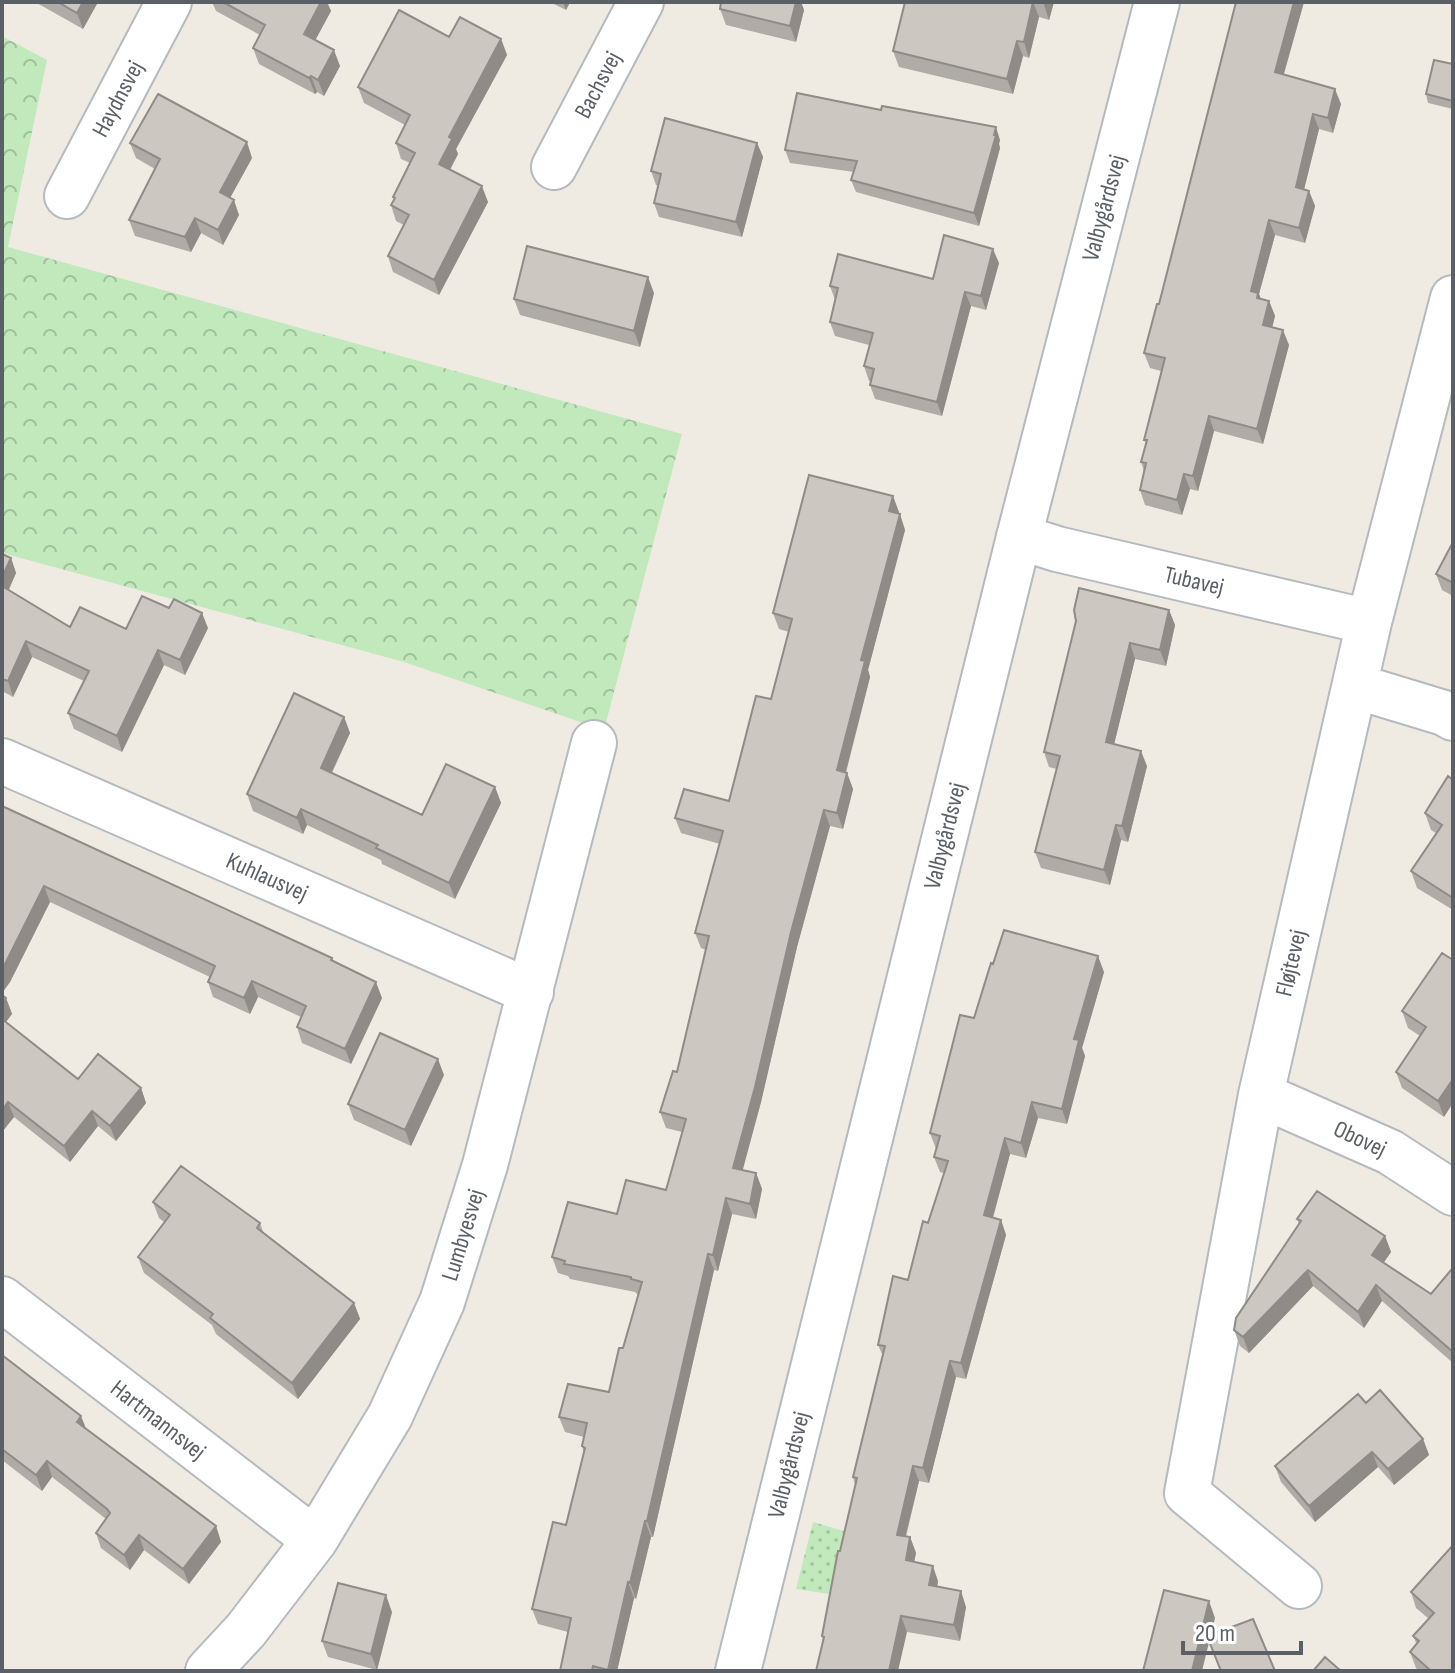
<svg xmlns="http://www.w3.org/2000/svg" width="1455" height="1673" viewBox="0 0 1455 1673" font-family="'Sofia Sans Condensed',sans-serif">
	<style>
		.grass { fill: url(#grass-dots) }
		.park { fill: url(#park-crowns) }
		.lines { fill: none; stroke-linecap: round; stroke-linejoin: round }
		.street-casing { stroke: #b5babe; stroke-width: 48 }
		.secondary-casing { stroke: #b4b9be; stroke-width: 48 }
		.street { stroke: #fff; stroke-width: 44 }
		.secondary { stroke: #fff; stroke-width: 44 }
		.wall { fill: #afaba6 }
		.shaded-wall { fill: #8f8b87 }
		.building { fill: #ccc7c1; stroke: #8f8b87; stroke-width: 2 }
		.labels { text-anchor: middle; dominant-baseline: central; stroke-width: 6; stroke-linejoin: round; paint-order: stroke }
		.street-label { font-size: 24px; fill: #5a6065; stroke: #fff }
	</style>
	<defs>
		<pattern id="grass-dots" width="8" height="8" patternUnits="userSpaceOnUse" patternTransform="scale(2)"><rect width="8" height="8" fill="#c1e9bc"/><path d="M2 2h.1M6 6h.1" fill="none" stroke="#a0c09c" stroke-width="1.8" stroke-linecap="round"/></pattern>
		<pattern id="park-crowns" width="20" height="18" patternUnits="userSpaceOnUse" patternTransform="scale(2)"><rect width="20" height="18" fill="#c1e9bc"/><path d="M2 6a3 3 0 1 1 6 0M12 15a3 3 0 1 1 6 0" fill="none" stroke="#a0c09c"/></pattern>
	</defs>
	<rect width="100%" height="100%" fill="#efebe2"/>
	<path class="grass" d="M 813,1522 L 844,1531 L 829,1594 L 796,1589 Z"/>
	<path class="park" d="M 2,36 L 47,60 L 8,247 L 682,434 L 604,730 L 404,662 L 2,553 Z"/>
	<g class="lines">
		<defs>
			<path id="street" d="M 554,167 L 641,2
				M 67,196 L 169,2
				M 1019,537 L 1057,549 L 1369,622
				M 1355,686 L 1444,713 L 1453,718
				M 2,761 L 531,992
				M 1261,1095 L 1390,1152 L 1453,1193
				M 2,1299 L 315,1540
				M 1299,1586 L 1187,1493 L 1261,1095 L 1369,622 L 1453,298
				M 208,1671 L 246,1630 L 315,1540 L 390,1416 L 442,1302 L 485,1165 L 594,743"/>
			<path id="secondary" d="M 738,1671 L 1019,537 L 1157,2"/>
		</defs>
		<use href="#street" class="street-casing"/>
		<use href="#secondary" class="secondary-casing"/>
		<use href="#street" class="street"/>
		<use href="#secondary" class="secondary"/>
	</g>
	<path class="wall" d="M 35,2 L 98,2 L 83,29 Z
		M 212,2 L 327,2 L 331,11 L 315,40 L 340,66 L 324,96 L 317,92 L 315,94 L 259,64 L 253,48 L 260,35 L 216,11 Z
		M 550,2 L 570,2 L 566,10 Z
		M 721,2 L 801,2 L 804,10 L 796,42 L 726,25 L 720,9 Z
		M 905,2 L 1054,2 L 1049,20 L 1039,17 L 1029,58 L 1023,56 L 1013,94 L 899,67 L 893,51 Z
		M 1236,2 L 1304,2 L 1284,74 L 1341,104 L 1333,133 L 1319,129 L 1304,189 L 1309,191 L 1315,206 L 1305,243 L 1275,235 L 1259,294 L 1261,299 L 1269,301 L 1275,316 L 1272,328 L 1289,345 L 1263,444 L 1214,431 L 1198,491 L 1190,489 L 1182,515 L 1145,505 L 1140,490 L 1144,471 L 1141,462 L 1146,444 L 1144,440 L 1161,371 L 1150,368 L 1144,353 L 1159,304 Z
		M 449,37 L 501,39 L 507,55 L 456,149 L 458,154 L 450,170 L 488,202 L 439,295 L 393,272 L 388,256 L 404,225 L 396,221 L 391,205 L 394,200 L 393,197 L 410,163 L 401,159 L 396,143 L 405,125 L 364,103 L 358,87 Z
		M 1453,64 L 1453,109 L 1428,103 L 1426,94 Z
		M 1000,140 L 999,144 L 1000,148 L 979,226 L 856,192 L 851,180 L 854,172 L 790,163 L 785,150 Z
		M 130,143 L 252,158 L 230,198 L 239,215 L 223,245 L 201,233 L 191,252 L 135,236 L 129,220 L 155,169 L 136,158 Z
		M 757,143 L 763,157 L 742,237 L 659,217 L 654,203 L 658,186 L 656,185 L 651,171 Z
		M 999,263 L 986,310 L 971,306 L 942,416 L 875,399 L 870,385 L 871,381 L 869,381 L 864,366 L 869,345 L 835,336 L 830,322 L 835,300 L 830,286 L 933,279 Z
		M 654,293 L 640,347 L 520,315 L 514,299 Z
		M 893,496 L 899,514 L 905,530 L 868,670 L 870,677 L 846,773 L 847,773 L 853,789 L 843,829 L 830,826 L 797,947 L 761,1102 L 742,1170 L 756,1173 L 762,1189 L 756,1219 L 732,1214 L 718,1271 L 714,1270 L 653,1537 L 651,1537 L 636,1599 L 634,1598 L 617,1671 L 560,1671 L 568,1632 L 538,1624 L 532,1609 L 566,1525 L 584,1453 L 582,1446 L 584,1437 L 565,1432 L 559,1417 L 609,1392 L 623,1348 L 638,1295 L 635,1292 L 570,1279 L 568,1276 L 558,1273 L 552,1257 L 617,1214 L 666,1190 L 682,1132 L 666,1128 L 660,1112 L 677,1072 L 706,950 L 701,948 L 695,933 L 720,844 L 681,833 L 675,818 L 729,801 L 771,699 L 789,632 L 779,629 L 773,613 Z
		M 1453,542 L 1453,596 L 1442,590 L 1436,574 Z
		M 2,554 L 11,558 L 16,573 L 9,590 L 70,627 L 126,629 L 208,628 L 185,675 L 164,665 L 122,752 L 74,729 L 68,713 L 84,681 L 32,657 L 13,697 L 2,691 Z
		M 1169,610 L 1175,625 L 1166,666 L 1135,659 L 1114,744 L 1147,766 L 1128,842 L 1121,840 L 1110,885 L 1041,868 L 1035,852 L 1057,769 L 1049,767 L 1044,752 L 1076,621 Z
		M 344,717 L 350,733 L 332,773 L 422,815 L 495,787 L 501,803 L 455,899 L 382,864 L 381,860 L 307,825 L 303,834 L 253,811 L 247,794 Z
		M 1453,780 L 1453,910 L 1417,888 L 1411,871 L 1436,833 L 1431,830 L 1425,813 Z
		M 2,806 L 332,958 L 334,962 L 382,998 L 351,1064 L 302,1043 L 297,1027 L 301,1017 L 258,997 L 250,1014 L 213,997 L 208,982 L 210,977 L 50,902 L 10,982 L 2,993 Z
		M 1442,953 L 1444,1117 L 1402,1088 L 1396,1072 L 1420,1036 L 1408,1028 L 1402,1011 Z
		M 993,964 L 1104,972 L 1082,1048 L 1085,1056 L 1067,1124 L 1038,1118 L 1026,1158 L 1010,1154 L 993,1218 L 1001,1220 L 1006,1235 L 966,1379 L 956,1377 L 929,1483 L 919,1481 L 906,1537 L 910,1537 L 916,1553 L 914,1562 L 938,1581 L 937,1587 L 966,1607 L 960,1641 L 907,1632 L 823,1640 L 822,1636 L 855,1485 L 853,1477 L 883,1356 L 878,1345 L 908,1280 L 944,1173 L 940,1172 L 934,1157 L 936,1149 L 930,1133 L 974,1018 Z
		M 2,995 L 6,998 L 12,1014 L 6,1022 L 78,1079 L 141,1088 L 146,1103 L 116,1141 L 98,1126 L 70,1162 L 14,1117 L 2,1132 Z
		M 444,1075 L 411,1146 L 354,1120 L 348,1104 Z
		M 153,1202 L 260,1223 L 264,1234 L 354,1303 L 360,1319 L 298,1399 L 216,1334 L 212,1325 L 144,1273 L 138,1257 L 164,1222 L 159,1218 Z
		M 1297,1219 L 1385,1236 L 1391,1252 L 1383,1263 L 1431,1294 L 1453,1272 L 1453,1363 L 1382,1301 L 1364,1328 L 1313,1286 L 1249,1353 L 1240,1346 L 1234,1330 L 1299,1224 Z
		M 2,1355 L 86,1429 L 216,1526 L 221,1542 L 189,1584 L 144,1550 L 130,1570 L 101,1548 L 96,1533 L 106,1519 L 52,1477 L 42,1491 L 2,1460 Z
		M 1366,1403 L 1423,1439 L 1429,1455 L 1394,1485 L 1378,1467 L 1315,1522 L 1281,1482 L 1275,1466 Z
		M 1453,1545 L 1453,1671 L 1419,1671 L 1416,1668 L 1410,1652 L 1417,1645 L 1413,1636 L 1429,1619 L 1416,1608 L 1411,1592 Z
		M 392,1612 L 377,1670 L 328,1657 L 322,1641 Z"/>
	<path class="shaded-wall" d="M 83,2 L 98,2 L 83,29 L 77,13 Z
		M 321,2 L 327,2 L 331,11 L 310,50 L 304,34 Z
		M 563,2 L 570,2 L 566,10 Z
		M 795,2 L 801,2 L 804,10 L 796,42 L 790,26 Z
		M 1033,2 L 1039,17 L 1029,58 L 1024,42 Z
		M 1045,2 L 1054,2 L 1049,20 L 1044,5 Z
		M 1294,2 L 1304,2 L 1280,87 L 1275,72 Z
		M 501,39 L 507,55 L 456,149 L 458,154 L 445,179 L 439,164 L 449,137 Z
		M 1017,41 L 1023,56 L 1013,94 L 1007,79 Z
		M 334,50 L 340,66 L 324,96 L 318,80 Z
		M 311,76 L 317,92 L 315,94 L 309,78 Z
		M 1335,89 L 1341,104 L 1333,133 L 1328,118 Z
		M 1313,114 L 1319,129 L 1301,202 L 1296,187 Z
		M 996,127 L 1000,140 L 999,144 L 1000,148 L 979,226 L 974,213 Z
		M 247,142 L 252,158 L 225,207 L 220,192 Z
		M 757,143 L 763,157 L 742,237 L 736,222 Z
		M 482,186 L 488,202 L 439,295 L 434,280 Z
		M 1309,191 L 1315,206 L 1305,243 L 1299,228 Z
		M 234,200 L 239,215 L 223,245 L 218,230 Z
		M 195,218 L 201,233 L 191,252 L 185,237 Z
		M 1269,220 L 1275,235 L 1259,294 L 1264,308 L 1251,291 Z
		M 993,249 L 999,263 L 986,310 L 981,296 Z
		M 648,277 L 654,293 L 640,347 L 634,331 Z
		M 965,292 L 971,306 L 942,416 L 937,402 Z
		M 1269,301 L 1275,316 L 1269,340 L 1263,325 Z
		M 1283,330 L 1289,345 L 1263,444 L 1257,429 Z
		M 1209,416 L 1214,431 L 1198,491 L 1193,476 Z
		M 1184,474 L 1190,489 L 1182,515 L 1177,500 Z
		M 893,496 L 899,512 L 895,527 L 889,511 Z
		M 900,514 L 905,530 L 868,670 L 870,677 L 842,786 L 837,770 L 861,660 Z
		M 11,558 L 16,573 L 4,599 L 2,593 L 2,577 Z
		M 1169,610 L 1175,625 L 1166,666 L 1160,650 Z
		M 202,613 L 208,628 L 185,675 L 180,660 Z
		M 26,641 L 32,657 L 13,697 L 8,681 Z
		M 1130,643 L 1135,659 L 1111,757 L 1106,742 Z
		M 158,650 L 164,665 L 122,752 L 117,736 Z
		M 344,717 L 350,733 L 326,784 L 321,768 Z
		M 1141,751 L 1147,766 L 1128,842 L 1122,826 Z
		M 847,773 L 853,789 L 843,829 L 837,813 Z
		M 495,787 L 501,803 L 455,899 L 449,883 Z
		M 301,809 L 307,825 L 303,834 L 297,818 Z
		M 824,810 L 830,826 L 797,947 L 761,1102 L 739,1184 L 733,1168 L 791,932 Z
		M 1116,825 L 1121,840 L 1110,885 L 1104,870 Z
		M 44,886 L 50,902 L 10,982 L 2,993 L 2,970 Z
		M 1098,956 L 1104,972 L 1082,1048 L 1085,1056 L 1067,1124 L 1062,1109 L 1074,1039 Z
		M 252,981 L 258,997 L 250,1014 L 244,998 Z
		M 376,982 L 382,998 L 351,1064 L 345,1049 Z
		M 6,998 L 12,1014 L 2,1027 L 2,1004 Z
		M 438,1059 L 444,1075 L 411,1146 L 405,1130 Z
		M 1453,1079 L 1453,1103 L 1444,1117 L 1438,1101 Z
		M 141,1088 L 146,1103 L 116,1141 L 110,1126 Z
		M 8,1102 L 14,1117 L 2,1132 L 2,1110 Z
		M 1032,1102 L 1038,1118 L 1026,1158 L 1021,1143 Z
		M 92,1111 L 98,1126 L 70,1162 L 64,1146 Z
		M 1005,1138 L 1010,1154 L 989,1231 L 984,1215 Z
		M 756,1173 L 762,1189 L 756,1219 L 750,1204 Z
		M 726,1198 L 732,1214 L 718,1271 L 713,1255 Z
		M 1001,1220 L 1006,1235 L 966,1379 L 961,1363 Z
		M 1385,1236 L 1391,1252 L 1378,1271 L 1372,1255 Z
		M 708,1254 L 714,1270 L 653,1537 L 647,1521 Z
		M 1308,1270 L 1313,1286 L 1249,1353 L 1243,1337 Z
		M 1376,1285 L 1382,1301 L 1364,1328 L 1358,1312 Z
		M 354,1303 L 360,1319 L 298,1399 L 292,1383 Z
		M 950,1361 L 956,1377 L 929,1483 L 923,1468 Z
		M 81,1416 L 87,1431 L 77,1422 Z
		M 1423,1439 L 1429,1455 L 1394,1485 L 1388,1469 Z
		M 1372,1452 L 1378,1467 L 1315,1522 L 1309,1506 Z
		M 47,1461 L 52,1477 L 42,1491 L 36,1475 Z
		M 913,1466 L 919,1481 L 902,1550 L 897,1535 Z
		M 645,1521 L 651,1537 L 636,1599 L 630,1583 Z
		M 216,1526 L 221,1542 L 189,1584 L 183,1569 Z
		M 139,1535 L 144,1550 L 130,1570 L 124,1555 Z
		M 910,1537 L 916,1553 L 911,1576 L 906,1560 Z
		M 933,1566 L 938,1581 L 935,1601 L 929,1585 Z
		M 628,1582 L 634,1598 L 617,1671 L 609,1671 Z
		M 961,1591 L 966,1607 L 960,1641 L 954,1625 Z
		M 386,1595 L 392,1612 L 377,1670 L 371,1654 Z
		M 1209,1601 L 1215,1618 L 1202,1671 L 1192,1671 Z
		M 901,1616 L 907,1632 L 898,1671 L 889,1671 Z"/>
	<path class="building" d="M 58,2 L 83,2 L 77,13 Z
		M 223,2 L 321,2 L 304,34 L 334,50 L 318,80 L 311,76 L 309,78 L 253,48 L 265,25 Z
		M 721,2 L 796,2 L 790,26 L 720,9 Z
		M 905,2 L 1033,2 L 1024,42 L 1017,41 L 1007,79 L 893,51 Z
		M 1236,2 L 1294,2 L 1275,72 L 1335,89 L 1328,118 L 1313,114 L 1296,187 L 1309,191 L 1299,228 L 1269,220 L 1251,291 L 1258,293 L 1257,298 L 1269,301 L 1263,325 L 1283,330 L 1257,429 L 1209,416 L 1193,476 L 1184,474 L 1177,500 L 1140,490 L 1146,463 L 1141,462 L 1147,440 L 1144,440 L 1165,358 L 1144,353 L 1157,304 L 1159,304 Z
		M 399,10 L 449,37 L 460,17 L 501,39 L 449,137 L 452,139 L 439,164 L 482,186 L 434,280 L 388,256 L 409,215 L 391,205 L 395,198 L 393,197 L 415,153 L 396,143 L 410,115 L 358,87 Z
		M 1434,60 L 1453,64 L 1453,101 L 1426,94 Z
		M 797,93 L 881,110 L 882,106 L 996,127 L 994,135 L 996,135 L 974,213 L 851,180 L 857,161 L 785,150 Z
		M 158,94 L 247,142 L 220,192 L 234,200 L 218,230 L 195,218 L 185,237 L 129,220 L 160,159 L 130,143 Z
		M 665,118 L 757,143 L 736,222 L 654,203 L 661,174 L 651,171 Z
		M 944,235 L 993,249 L 981,296 L 965,292 L 937,402 L 870,385 L 874,369 L 864,366 L 873,333 L 830,322 L 838,288 L 830,286 L 838,254 L 933,279 Z
		M 527,246 L 648,277 L 634,331 L 514,299 Z
		M 809,475 L 893,496 L 889,511 L 900,514 L 861,660 L 865,661 L 837,770 L 847,773 L 837,813 L 824,810 L 791,932 L 755,1087 L 733,1168 L 756,1173 L 750,1204 L 726,1198 L 713,1255 L 708,1254 L 647,1521 L 645,1521 L 630,1583 L 628,1582 L 608,1670 L 593,1666 L 592,1671 L 560,1671 L 571,1618 L 532,1609 L 553,1522 L 566,1525 L 585,1448 L 582,1446 L 587,1423 L 559,1417 L 568,1384 L 609,1392 L 619,1348 L 623,1348 L 642,1282 L 631,1279 L 631,1277 L 564,1264 L 565,1261 L 552,1257 L 568,1202 L 617,1214 L 626,1180 L 666,1190 L 686,1119 L 660,1112 L 673,1071 L 677,1072 L 709,936 L 695,933 L 723,831 L 675,818 L 684,789 L 729,801 L 756,696 L 771,699 L 792,619 L 773,613 Z
		M 1453,542 L 1453,583 L 1436,574 Z
		M 2,554 L 11,558 L 2,577 Z
		M 2,586 L 70,627 L 80,607 L 126,629 L 142,596 L 169,608 L 174,599 L 202,613 L 180,660 L 158,650 L 117,736 L 68,713 L 89,671 L 26,641 L 8,681 L 2,679 Z
		M 1079,588 L 1169,610 L 1160,650 L 1130,643 L 1106,742 L 1141,751 L 1122,826 L 1116,825 L 1104,870 L 1035,852 L 1060,756 L 1044,752 L 1076,621 L 1074,610 Z
		M 294,693 L 344,717 L 321,768 L 422,815 L 446,764 L 495,787 L 449,883 L 376,848 L 378,845 L 301,809 L 297,818 L 247,794 Z
		M 1448,776 L 1453,780 L 1453,898 L 1411,871 L 1442,825 L 1425,813 Z
		M 2,806 L 332,958 L 331,960 L 376,982 L 345,1049 L 297,1027 L 306,1006 L 252,981 L 244,998 L 208,982 L 215,966 L 44,886 L 2,970 Z
		M 1004,930 L 1098,956 L 1074,1039 L 1079,1040 L 1062,1109 L 1032,1102 L 1021,1143 L 1005,1138 L 984,1215 L 1001,1220 L 961,1363 L 950,1361 L 923,1468 L 913,1466 L 897,1535 L 910,1537 L 906,1560 L 933,1566 L 929,1585 L 961,1591 L 954,1625 L 901,1616 L 889,1671 L 816,1671 L 824,1637 L 822,1636 L 838,1551 L 840,1551 L 857,1478 L 853,1477 L 885,1346 L 878,1345 L 893,1276 L 908,1280 L 923,1221 L 928,1223 L 948,1161 L 934,1157 L 940,1136 L 930,1133 L 960,1015 L 974,1018 L 991,963 L 993,964 Z
		M 1442,953 L 1453,960 L 1453,1079 L 1438,1101 L 1396,1072 L 1426,1027 L 1402,1011 Z
		M 2,995 L 6,998 L 2,1004 Z
		M 2,1019 L 78,1079 L 98,1054 L 141,1088 L 110,1126 L 92,1111 L 64,1146 L 8,1102 L 2,1110 Z
		M 380,1033 L 438,1059 L 405,1130 L 348,1104 Z
		M 181,1166 L 260,1223 L 257,1228 L 354,1303 L 292,1383 L 210,1318 L 213,1314 L 138,1257 L 170,1215 L 153,1202 Z
		M 1317,1191 L 1385,1236 L 1372,1255 L 1431,1294 L 1451,1270 L 1453,1272 L 1453,1352 L 1376,1285 L 1358,1312 L 1308,1270 L 1243,1337 L 1234,1330 L 1236,1318 L 1301,1221 L 1297,1219 Z
		M 2,1355 L 81,1416 L 77,1422 L 216,1526 L 183,1569 L 139,1535 L 124,1555 L 96,1533 L 110,1513 L 107,1509 L 47,1461 L 36,1475 L 2,1449 Z
		M 1380,1390 L 1423,1439 L 1388,1469 L 1372,1452 L 1309,1506 L 1275,1466 L 1358,1394 L 1366,1403 Z
		M 1453,1545 L 1453,1671 L 1431,1671 L 1410,1652 L 1419,1641 L 1413,1636 L 1434,1613 L 1411,1592 Z
		M 338,1583 L 386,1595 L 371,1654 L 322,1641 Z
		M 1164,1590 L 1209,1601 L 1192,1671 L 1143,1671 Z
		M 1253,1619 L 1275,1671 L 1221,1671 L 1207,1636 Z
		M 1325,1657 L 1341,1671 L 1313,1671 Z"/>
	<g class="labels">
		<g class="street-label">
			<text transform="translate(598 85) rotate(-62)">Bachsvej</text>
			<text transform="translate(118 99) rotate(-62)">Haydnsvej</text>
			<text transform="translate(1104 208) rotate(-75)">Valbygårdsvej</text>
			<text transform="translate(1194 581) rotate(13)">Tubavej</text>
			<text transform="translate(945 836) rotate(-76)">Valbygårdsvej</text>
			<text transform="translate(267 877) rotate(24)">Kuhlausvej</text>
			<text transform="translate(1291 963) rotate(-77)">Fløjtevej</text>
			<text transform="translate(1360 1139) rotate(25)">Obovej</text>
			<text transform="translate(463 1235) rotate(-73)">Lumbyesvej</text>
			<text transform="translate(158 1420) rotate(38)">Hartmannsvej</text>
			<text transform="translate(789 1465) rotate(-76)">Valbygårdsvej</text>
		</g>
	</g>
	<rect width="1455" height="1673" fill="none" stroke="#5a6065" stroke-width="8"/>
	<path d="M1183 1641v12h118v-12" fill="none" stroke="#5a6065" stroke-width="4"/>
	<text x="1195" y="1641" font-size="24" fill="#5a6065" stroke="#ffffff" stroke-width="6" paint-order="stroke">20 m</text>
</svg>
